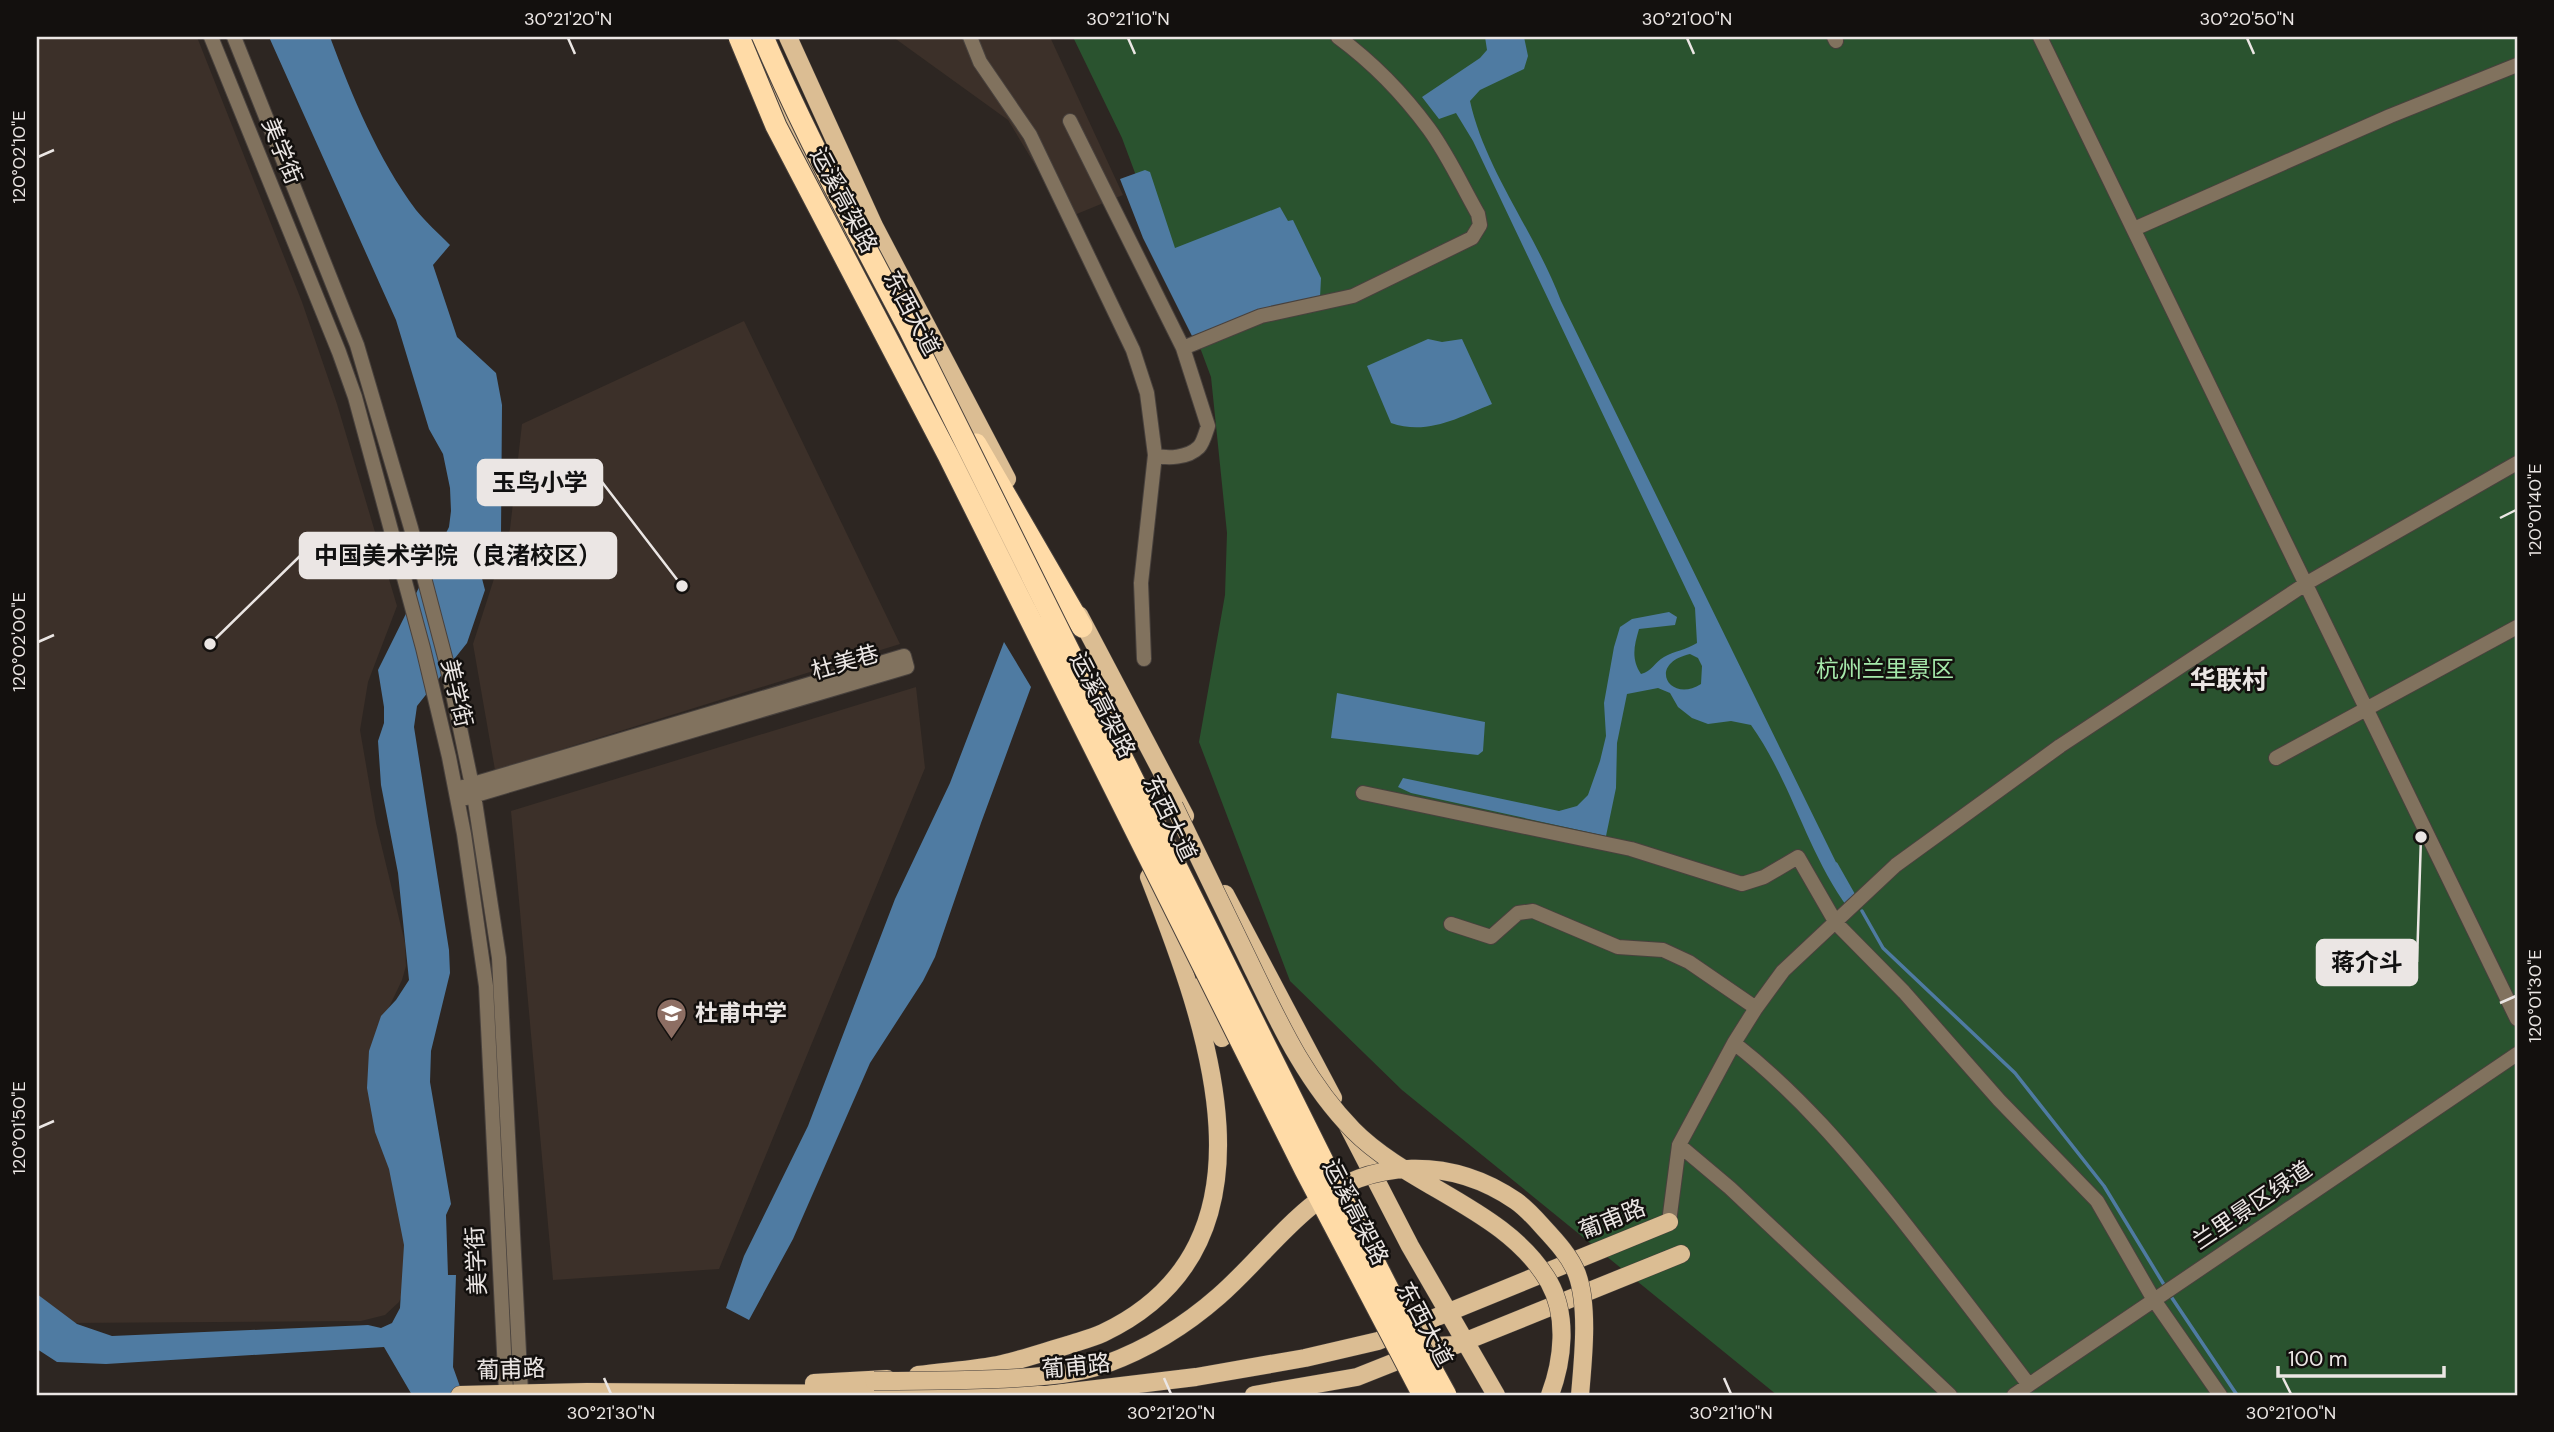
<svg xmlns="http://www.w3.org/2000/svg" width="2554" height="1432" viewBox="0 0 2554 1432" font-family="'DM Sans','Noto Sans SC',sans-serif">
	<style>
		.built { fill: #3c3029 }
		.green { fill: #2a532f }
		.water { fill: #4f7ba2; fill-rule: evenodd }
		.lines { fill: none; stroke-linecap: round; stroke-linejoin: round }
		.stream { stroke: #4f7ba2; stroke-width: 3.5 }
		.minor-casing { stroke: #48413d; stroke-width: 16 }
		.major-casing { stroke: #48413d; stroke-width: 19 }
		.highway-casing { stroke: #48413d; stroke-width: 23 }
		.minor { stroke: #81725e; stroke-width: 14 }
		.major { stroke: #dbbd93; stroke-width: 18 }
		.highway { stroke: #ffdba7; stroke-width: 21 }
		.major-bridge-casing { stroke: #48413d; stroke-width: 19; stroke-linecap: butt }
		.highway-bridge-casing { stroke: #48413d; stroke-width: 23; stroke-linecap: butt }
		.major-bridge { stroke: #dbbd93; stroke-width: 18 }
		.highway-bridge { stroke: #ffdba7; stroke-width: 21 }
		.ticks { fill: none; stroke: #ebe6e4; stroke-width: 2.5 }
		.labels { text-anchor: middle; dominant-baseline: central; stroke-width: 5; stroke-linejoin: round; paint-order: stroke }
		.street-label { font-size: 23px; fill: #ebe6e4; stroke: #13100e }
		.park-label { font-size: 23px; fill: #a5e8aa; stroke: #13100e }
		.poi-label { font-size: 23px; font-weight: bold; fill: #ebe6e4; stroke: #13100e; text-anchor: start }
		.quarter-label { font-size: 26px; font-weight: bold; fill: #ebe6e4; stroke: #13100e }
		.leader { fill: none; stroke: #ebe6e4; stroke-width: 2.5 }
		.callout-dot { fill: #ebe6e4; stroke: #13100e; stroke-width: 2.5 }
		.callout { fill: #ebe6e4; stroke: #ebe6e4; stroke-width: 2.5 }
		.callout-label { font-size: 24px; text-anchor: middle; font-weight: bold; fill: #111 }
		.neatline { fill: none; stroke: #ebe6e4; stroke-width: 2.5 }
		.ticks-label { font-size: 18px; text-anchor: middle; fill: #ebe6e4 }
	</style>
	<rect width="100%" height="100%" fill="#2d2622"/>
	<path class="built" d="M 37,37 L 197,37 L 302,302 L 337,404 L 397,606 L 368,682 L 360,730 L 376,823 L 405,943 L 406,966 L 402,980 L 381,1024 L 406,1223 L 405,1288 L 399,1302 L 385,1315 L 361,1321 L 65,1323 L 37,1298 Z
		M 893,37 L 1050,37 L 1123,195 L 1067,218 L 1008,120 Z
		M 744,321 L 900,644 L 495,770 L 473,644 L 510,529 L 522,424 Z
		M 916,687 L 925,768 L 719,1269 L 553,1280 L 511,811 Z"/>
	<path class="green" d="M 1073,37 L 2517,37 L 2517,1395 L 1777,1395 L 1402,1090 L 1290,981 L 1199,742 L 1225,595 L 1227,533 L 1211,377 L 1122,138 Z"/>
	<path class="water" d="M 269,37 L 330,37 C 352,96 378,159 416,210 C 426,222 439,234 450,245 L 433,265 L 457,337 L 496,373 L 502,405 L 501,535 L 485,549 L 479,567 L 485,590 L 467,643 L 417,706 L 414,727 L 449,950 L 450,973 L 431,1051 L 430,1082 L 451,1204 L 446,1215 L 448,1275 L 456,1275 L 453,1367 L 463,1395 L 412,1395 L 384,1347 L 106,1364 L 57,1362 L 37,1349 L 37,1294 L 77,1324 L 112,1336 L 368,1325 L 381,1328 L 392,1323 L 400,1308 L 404,1245 L 389,1169 L 375,1132 L 367,1088 L 369,1051 L 381,1016 L 396,1000 L 409,980 L 398,873 L 381,785 L 378,741 L 384,723 L 384,707 L 378,670 L 449,527 L 451,511 L 450,488 L 443,454 L 429,429 L 396,320 Z
		M 1485,37 L 1524,37 L 1528,56 L 1524,69 L 1480,90 L 1470,101 C 1485,170 1536,234 1561,301 L 1854,899 L 1848,908 C 1807,852 1791,781 1751,725 L 1731,721 L 1708,724 L 1692,718 L 1678,707 L 1670,693 L 1658,688 L 1627,694 L 1617,743 L 1616,788 L 1606,836 L 1411,793 L 1398,787 L 1403,778 L 1559,811 L 1577,806 L 1588,795 L 1600,761 L 1606,736 L 1604,703 L 1614,647 L 1620,627 L 1632,619 L 1669,612 L 1677,617 L 1675,625 L 1639,629 C 1634,646 1631,659 1641,674 C 1652,671 1654,663 1664,657 C 1674,651 1686,650 1697,643 L 1695,608 L 1473,141 L 1456,113 L 1439,119 L 1422,97 L 1480,58 L 1487,50 ZM 1690,654 L 1698,658 L 1702,666 L 1701,684 C 1670,704 1646,664 1690,654 Z
		M 1145,170 L 1150,172 L 1175,248 L 1280,207 L 1288,221 L 1293,220 L 1321,278 L 1320,298 L 1257,311 L 1192,336 L 1143,238 L 1120,179 Z
		M 1428,339 L 1442,342 L 1462,339 L 1492,404 C 1460,417 1427,436 1391,423 L 1367,366 Z
		M 1004,642 L 1031,687 L 981,823 L 935,957 L 923,981 L 870,1063 L 793,1239 L 749,1320 L 726,1308 L 744,1256 L 808,1126 L 895,899 L 950,783 Z
		M 1337,693 L 1485,722 L 1483,751 L 1478,755 L 1331,738 Z"/>
	<g class="lines">
		<path class="stream" d="M 1836,864 L 1853,894
			M 1862,911 L 1883,948 L 2015,1073 L 2104,1186 L 2166,1288
			M 2170,1295 L 2237,1395"/>
		<defs>
			<path id="minor" d="M 211,37 L 339,352 L 355,397 L 423,648 L 449,757 L 464,834 L 486,986 L 506,1392
				M 234,37 L 357,345 L 411,528 L 446,661 L 474,795 L 499,958 L 521,1392
				M 970,37 L 980,62 L 1030,135 L 1133,350 L 1147,393 L 1155,455 L 1141,583 L 1144,659
				M 1834,37 L 1836,41
				M 2040,37 L 2517,1019
				M 1070,121 L 1183,348 L 1208,426 C 1206,432 1203,443 1199,447 C 1188,458 1167,459 1155,455
				M 2134,229 L 2390,116 L 2517,65
				M 1183,348 L 1261,316 L 1353,296 L 1472,238 L 1480,225 L 1478,214 C 1462,186 1448,155 1429,129 C 1404,95 1372,62 1338,37
				M 2276,758 L 2517,627
				M 463,787 L 904,656 L 907,667 L 466,798
				M 1363,793 L 1631,849 L 1742,884 L 1764,877 L 1798,857 L 1836,923 L 1904,992 L 1999,1100 L 2097,1201 L 2154,1300 L 2220,1395
				M 1451,924 L 1491,937 L 1518,913 L 1533,911 L 1618,947 L 1663,950 L 1689,962 L 1756,1008
				M 1734,1043 C 1798,1093 1849,1153 1899,1216 C 1943,1272 1986,1328 2029,1385
				M 1679,1145 L 1730,1188 L 1950,1395
				M 1669,1222 L 1679,1145 L 1734,1043 L 1756,1008 L 1783,971 L 1896,865 L 2060,746 L 2307,583 L 2517,463
				M 2014,1395 L 2517,1054"/>
			<path id="major" d="M 751,37 L 773,90 L 845,236
				M 788,37 L 874,226 L 1007,479
				M 965,466 L 992,519
				M 1079,615 L 1185,816
				M 1225,894 L 1333,1098
				M 1199,987 L 1222,1038
				M 1348,1126 L 1410,1246 L 1496,1395
				M 918,1375 C 946,1371 975,1370 1002,1364 C 1024,1359 1047,1351 1068,1345 C 1080,1341 1092,1338 1103,1333 C 1290,1244 1206,1023 1149,877
				M 814,1383 L 887,1379
				M 460,1395 L 587,1392 L 1046,1395 L 1196,1377 L 1305,1358 L 1378,1341 L 1669,1222
				M 1254,1395 L 1357,1377 L 1435,1346 L 1456,1345 L 1681,1254"/>
			<path id="highway" d="M 976,444 L 1082,627"/>
		</defs>
		<use href="#minor" class="minor-casing"/>
		<use href="#major" class="major-casing"/>
		<use href="#highway" class="highway-casing"/>
		<use href="#minor" class="minor"/>
		<use href="#major" class="major"/>
		<use href="#highway" class="highway"/>
		<defs>
			<path id="major-bridge" d="M 1174,806 C 1199,858 1225,911 1250,963 C 1279,1023 1306,1082 1353,1130 C 1409,1187 1508,1210 1549,1282 C 1568,1316 1563,1360 1550,1395
				M 874,1381 C 922,1381 969,1381 1017,1378 C 1047,1376 1077,1374 1106,1364 C 1147,1349 1186,1325 1219,1296 C 1251,1268 1277,1234 1310,1207 C 1370,1157 1452,1157 1516,1201 C 1526,1208 1535,1218 1543,1227 C 1556,1241 1570,1256 1577,1274 C 1589,1307 1583,1360 1580,1395"/>
			<path id="highway-bridge" d="M 739,37 L 776,126 L 948,455 L 1305,1170 L 1423,1395
				M 763,37 C 806,137 858,233 909,329 L 1327,1169 L 1396,1304 L 1446,1395"/>
		</defs>
		<use href="#major-bridge" class="major-bridge-casing"/>
		<use href="#highway-bridge" class="highway-bridge-casing"/>
		<use href="#major-bridge" class="major-bridge"/>
		<use href="#highway-bridge" class="highway-bridge"/>
	</g>
	<path class="ticks" d="M 568,38 L 575,54M 1128,38 L 1135,54M 1687,38 L 1694,54M 2247,38 L 2254,54M 38,157 L 54,150M 2500,518 L 2516,510M 38,642 L 54,635M 2500,1003 L 2516,996M 38,1128 L 54,1121M 604,1378 L 611,1394M 1164,1378 L 1171,1394M 1724,1378 L 1731,1394M 2283,1378 L 2291,1394"/>
	<defs>
		<symbol id="school-pin" viewBox="-11 -11 22 30"><path d="M0 17L-7.5 6A9.5 9.5 0 1 1 7.5 6Z" fill="#8d6e63" stroke="#13100e"/><path d="M0-5L7-2L0 1L-7-2ZM-4 1L0 2.5L4 1V4Q0 6-4 4Z" fill="#fff"/></symbol>
	</defs>
	<g fill-rule="evenodd">
		<use href="#school-pin" x="654" y="996" width="35" height="47"/>
	</g>
	<g class="labels">
		<g class="street-label">
			<text transform="translate(282 151) rotate(68)">美学街</text>
			<text transform="translate(844 200) rotate(62)">运溪高架路</text>
			<text transform="translate(912 313) rotate(62)">东西大道</text>
			<text transform="translate(845 662) rotate(-16)">杜美巷</text>
			<text transform="translate(457 693) rotate(77)">美学街</text>
			<text transform="translate(1103 705) rotate(63)">运溪高架路</text>
			<text transform="translate(1170 818) rotate(64)">东西大道</text>
			<text transform="translate(2252 1205) rotate(-34)">兰里景区绿道</text>
			<text transform="translate(1356 1212) rotate(63)">运溪高架路</text>
			<text transform="translate(1612 1219) rotate(-22)">葡甫路</text>
			<text transform="translate(476 1261) rotate(-93)">美学街</text>
			<text transform="translate(1425 1324) rotate(62)">东西大道</text>
			<text transform="translate(1076 1366) rotate(-6)">葡甫路</text>
			<text transform="translate(511 1369) rotate(-2)">葡甫路</text>
		</g>
		<g class="park-label">
			<text x="1885" y="669">杭州兰里景区</text>
		</g>
		<g class="poi-label">
			<text x="695" y="1013">杜甫中学</text>
		</g>
		<g class="quarter-label">
			<text x="2229" y="680">华联村</text>
		</g>
	</g>
	<path class="leader" d="M682 586L602 482M210 644L300 556M2421 837L2417 962"/>
	<g class="callout-dot">
		<circle cx="682" cy="586" r="7"/>
		<circle cx="210" cy="644" r="7"/>
		<circle cx="2421" cy="837" r="7"/>
	</g>
	<g class="callout">
		<rect x="478" y="460" width="124" height="45" rx="7"/>
		<rect x="300" y="533" width="316" height="45" rx="7"/>
		<rect x="2317" y="940" width="100" height="45" rx="7"/>
	</g>
	<g class="callout-label">
		<text x="540" y="491">玉鸟小学</text>
		<text x="458" y="564">中国美术学院（良渚校区）</text>
		<text x="2367" y="971">蒋介斗</text>
	</g>
	<rect width="2554" height="1432" fill="none" stroke="#13100e" stroke-width="77"/>
	<path d="M2278 1366v10h166v-10" fill="none" stroke="#ebe6e4" stroke-width="3.5"/>
	<text x="2288" y="1366" font-size="21" fill="#ebe6e4" stroke="#13100e" stroke-width="5" paint-order="stroke">100 m</text>
	<rect x="38" y="38" width="2478" height="1356" class="neatline"/>
	<g class="ticks-label">
		<text x="568" y="25">30°21'20"N</text>
		<text x="1128" y="25">30°21'10"N</text>
		<text x="1687" y="25">30°21'00"N</text>
		<text x="2247" y="25">30°20'50"N</text>
		<text transform="translate(19 157) rotate(-90)" y="6">120°02'10"E</text>
		<text transform="translate(2535 510) rotate(-90)" y="6">120°01'40"E</text>
		<text transform="translate(19 642) rotate(-90)" y="6">120°02'00"E</text>
		<text transform="translate(2535 996) rotate(-90)" y="6">120°01'30"E</text>
		<text transform="translate(19 1128) rotate(-90)" y="6">120°01'50"E</text>
		<text x="611" y="1419">30°21'30"N</text>
		<text x="1171" y="1419">30°21'20"N</text>
		<text x="1731" y="1419">30°21'10"N</text>
		<text x="2291" y="1419">30°21'00"N</text>
	</g>
</svg>
